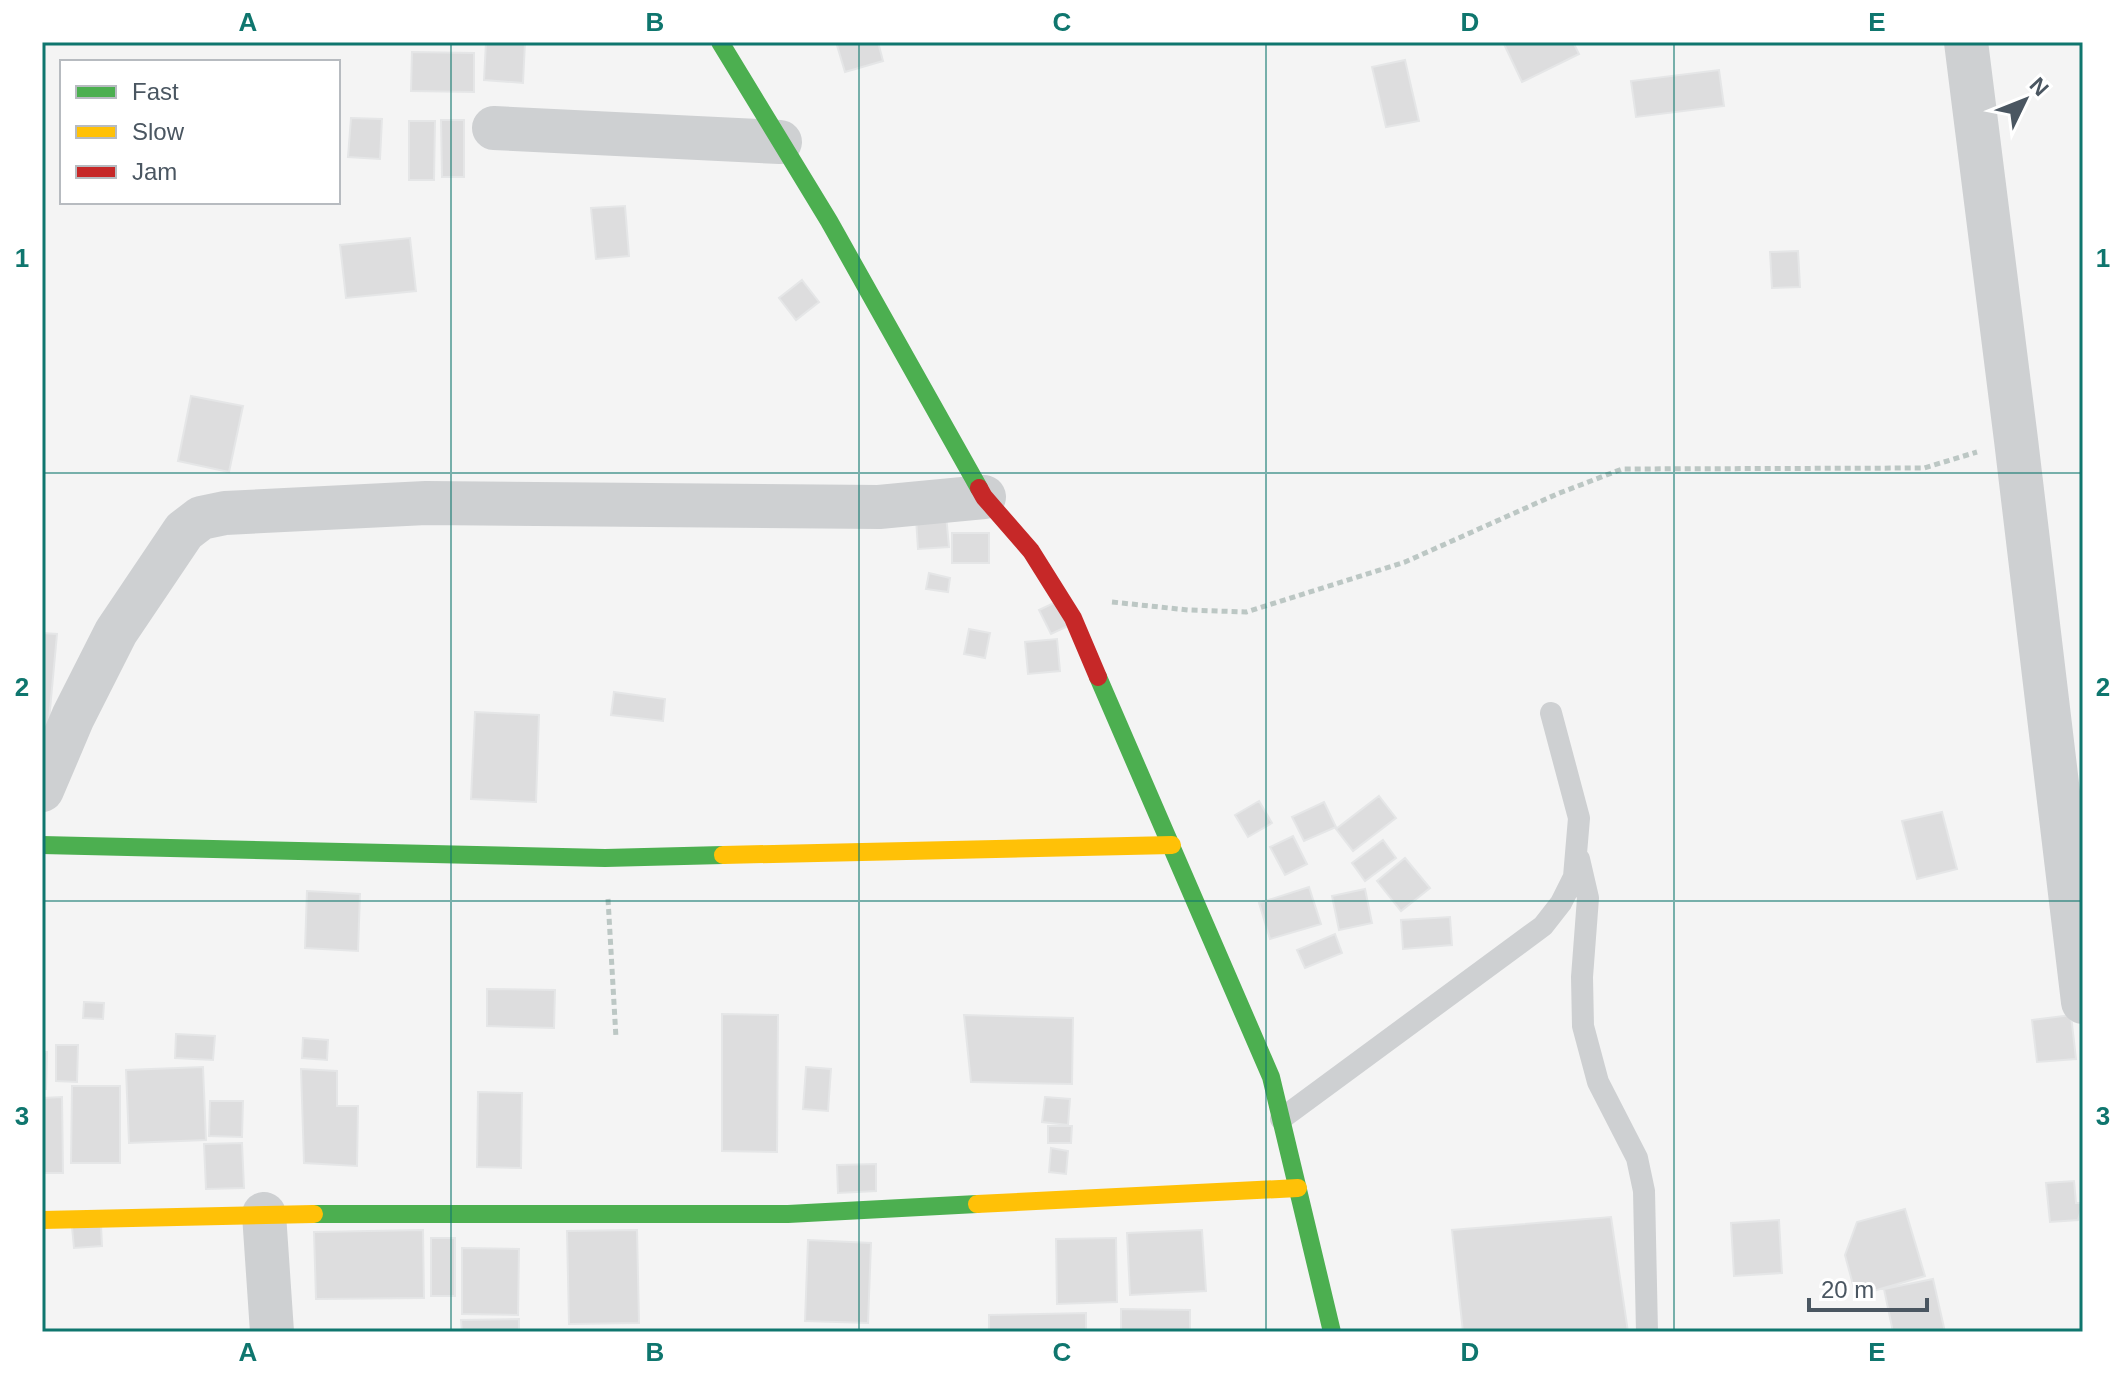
<svg xmlns="http://www.w3.org/2000/svg" width="2125" height="1374" viewBox="0 0 2125 1374" font-family="Helvetica,sans-serif">
	<style>
		.building { fill: #ddddde; stroke: #e5e6e7; stroke-width: 2 }
		.lines { fill: none; stroke-linecap: round; stroke-linejoin: round }
		.path { stroke: #bcc7c4; stroke-width: 5; stroke-dasharray: 6 4; stroke-linecap: butt }
		.lane { stroke: #ced0d2; stroke-width: 22 }
		.street { stroke: #ced0d2; stroke-width: 44 }
		.fast { stroke: #4caf50; stroke-width: 18 }
		.slow { stroke: #ffc107; stroke-width: 18 }
		.jam { stroke: #c62828; stroke-width: 18 }
		.grid { fill: none; stroke: #0f766e; stroke-width: 2; stroke-opacity: 0.55 }
		.neatline { fill: none; stroke: #0f766e; stroke-width: 3 }
		.grid-label { font-size: 26px; text-anchor: middle; font-weight: bold; fill: #0f766e }
	</style>
	<rect width="100%" height="100%" fill="#f4f4f4"/>
	<path class="building" d="M 486,42 L 525,42 L 523,83 L 484,80 Z
		M 836,42 L 878,42 L 883,61 L 845,72 Z
		M 1503,42 L 1573,42 L 1579,54 L 1522,82 Z
		M 412,52 L 474,53 L 474,92 L 411,91 Z
		M 1405,60 L 1419,121 L 1386,127 L 1372,67 Z
		M 1719,70 L 1724,106 L 1636,117 L 1631,81 Z
		M 351,118 L 382,119 L 380,159 L 348,157 Z
		M 441,120 L 464,120 L 464,177 L 442,177 Z
		M 409,121 L 435,121 L 434,180 L 409,180 Z
		M 625,206 L 629,256 L 596,259 L 591,208 Z
		M 410,238 L 416,291 L 346,298 L 340,245 Z
		M 1798,251 L 1800,287 L 1772,288 L 1770,252 Z
		M 802,280 L 819,302 L 796,320 L 779,298 Z
		M 191,396 L 243,406 L 229,472 L 178,461 Z
		M 946,515 L 949,547 L 918,549 L 916,518 Z
		M 952,533 L 989,533 L 989,563 L 952,563 Z
		M 929,573 L 950,578 L 948,592 L 926,589 Z
		M 1058,601 L 1070,625 L 1051,634 L 1039,610 Z
		M 969,629 L 990,633 L 985,658 L 964,654 Z
		M 42,633 L 57,634 L 47,742 L 42,742 Z
		M 1057,639 L 1060,671 L 1028,674 L 1025,642 Z
		M 614,692 L 665,699 L 663,721 L 611,715 Z
		M 475,712 L 539,715 L 536,802 L 471,799 Z
		M 1379,796 L 1396,818 L 1353,851 L 1336,829 Z
		M 1259,801 L 1272,823 L 1248,837 L 1235,815 Z
		M 1324,802 L 1336,827 L 1304,841 L 1292,817 Z
		M 1942,812 L 1957,869 L 1917,879 L 1902,821 Z
		M 1293,836 L 1307,864 L 1285,875 L 1270,847 Z
		M 1383,840 L 1396,858 L 1365,881 L 1352,863 Z
		M 1405,858 L 1430,888 L 1401,911 L 1377,881 Z
		M 1309,887 L 1321,924 L 1270,939 L 1259,903 Z
		M 1365,889 L 1372,923 L 1339,930 L 1332,896 Z
		M 307,891 L 360,894 L 358,951 L 305,948 Z
		M 1450,917 L 1452,945 L 1403,949 L 1401,920 Z
		M 1335,934 L 1342,953 L 1305,968 L 1297,950 Z
		M 487,989 L 555,990 L 554,1028 L 487,1026 Z
		M 84,1002 L 104,1003 L 103,1019 L 83,1018 Z
		M 722,1014 L 778,1015 L 777,1152 L 722,1151 Z
		M 964,1015 L 1073,1018 L 1072,1084 L 971,1082 Z
		M 2071,1015 L 2076,1059 L 2037,1062 L 2032,1020 Z
		M 176,1034 L 215,1036 L 213,1060 L 175,1058 Z
		M 303,1038 L 328,1040 L 327,1060 L 302,1058 Z
		M 56,1045 L 78,1045 L 77,1082 L 56,1081 Z
		M 42,1052 L 47,1052 L 46,1089 L 42,1089 Z
		M 203,1067 L 206,1140 L 129,1143 L 126,1070 Z
		M 806,1067 L 831,1069 L 828,1111 L 803,1109 Z
		M 301,1069 L 337,1071 L 337,1106 L 358,1106 L 357,1166 L 304,1163 Z
		M 72,1086 L 120,1086 L 120,1163 L 71,1163 Z
		M 478,1092 L 522,1093 L 521,1168 L 477,1167 Z
		M 62,1097 L 63,1173 L 42,1173 L 42,1098 Z
		M 1045,1097 L 1070,1099 L 1068,1125 L 1042,1122 Z
		M 210,1101 L 243,1101 L 242,1137 L 209,1136 Z
		M 1048,1126 L 1072,1126 L 1071,1143 L 1048,1143 Z
		M 242,1143 L 244,1188 L 206,1189 L 204,1144 Z
		M 1051,1148 L 1068,1151 L 1066,1174 L 1049,1172 Z
		M 876,1164 L 876,1191 L 838,1193 L 837,1165 Z
		M 2074,1181 L 2076,1203 L 2083,1203 L 2078,1220 L 2050,1222 L 2046,1183 Z
		M 1905,1209 L 1925,1276 L 1856,1296 L 1845,1255 L 1857,1222 Z
		M 1611,1217 L 1628,1332 L 1463,1332 L 1452,1230 Z
		M 1779,1220 L 1782,1273 L 1734,1276 L 1731,1223 Z
		M 101,1225 L 102,1246 L 74,1248 L 72,1227 Z
		M 423,1230 L 424,1298 L 316,1299 L 314,1232 Z
		M 637,1230 L 639,1323 L 569,1324 L 567,1231 Z
		M 1202,1230 L 1206,1291 L 1130,1295 L 1127,1233 Z
		M 431,1238 L 455,1238 L 455,1296 L 431,1296 Z
		M 1116,1238 L 1117,1302 L 1057,1304 L 1056,1239 Z
		M 808,1240 L 871,1243 L 868,1323 L 805,1321 Z
		M 462,1248 L 519,1249 L 518,1315 L 462,1314 Z
		M 1933,1279 L 1945,1332 L 1893,1332 L 1884,1289 Z
		M 1121,1309 L 1190,1310 L 1190,1332 L 1121,1332 Z
		M 1086,1313 L 1086,1332 L 989,1332 L 989,1315 Z
		M 519,1319 L 519,1332 L 462,1332 L 461,1320 Z"/>
	<g class="lines">
		<path class="path" d="M 1112,602 L 1188,610 L 1246,612 L 1405,562 L 1557,494 L 1622,469 L 1924,468 L 1977,452
			M 608,899 L 616,1038"/>
		<path class="lane" d="M 1579,859 L 1588,898 L 1582,977 L 1583,1026 L 1598,1082 L 1637,1158 L 1644,1191 L 1647,1332
			M 1281,1119 L 1543,926 L 1561,903 L 1574,877 L 1579,818 L 1551,713"/>
		<path class="street" d="M 1966,42 L 2016,440 L 2083,1002
			M 494,128 L 780,142
			M 42,790 L 73,717 L 116,632 L 184,531 L 201,518 L 225,513 L 426,503 L 879,507 L 984,497
			M 264,1214 L 272,1332"/>
		<path class="fast" d="M 720,42 L 829,221 L 979,488
			M 1098,677 L 1271,1077 L 1332,1332
			M 42,845 L 605,858 L 723,855
			M 314,1214 L 788,1214 L 977,1204"/>
		<path class="slow" d="M 723,855 L 1172,845
			M 977,1204 L 1298,1188
			M 42,1220 L 314,1214"/>
		<path class="jam" d="M 979,488 L 984,497 L 1031,551 L 1073,618 L 1098,677"/>
	</g>
	<path class="grid" d="M 451,42 L 451,1332M 859,42 L 859,1332M 1266,42 L 1266,1332M 1674,42 L 1674,1332M 42,473 L 2083,473M 42,901 L 2083,901"/>
	<rect width="2125" height="1374" fill="none" stroke="#ffffff" stroke-width="88"/>
	<rect x="60" y="60" width="280" height="144" fill="#ffffff" stroke="#b7bbc0" stroke-width="2"/>
	<rect x="76" y="86" width="40" height="12" fill="#4caf50" stroke="#b7bbc0" stroke-width="2"/>
	<text x="132" y="100" font-size="24" fill="#4a5661">Fast</text>
	<rect x="76" y="126" width="40" height="12" fill="#ffc107" stroke="#b7bbc0" stroke-width="2"/>
	<text x="132" y="140" font-size="24" fill="#4a5661">Slow</text>
	<rect x="76" y="166" width="40" height="12" fill="#c62828" stroke="#b7bbc0" stroke-width="2"/>
	<text x="132" y="180" font-size="24" fill="#4a5661">Jam</text>
	<g transform="translate(2025 100) rotate(47)" stroke="#ffffff" stroke-width="6" paint-order="stroke">
	<path d="M0-6L14 30L0 20L-14 30Z" fill="#4a5661"/>
	<text y="-12" font-size="22" font-weight="bold" text-anchor="middle" fill="#4a5661">N</text>
	</g>
	<path d="M1809 1298v12h118v-12" fill="none" stroke="#4a5661" stroke-width="4"/>
	<text x="1821" y="1298" font-size="24" fill="#4a5661" stroke="#ffffff" stroke-width="6" paint-order="stroke">20 m</text>
	<rect x="44" y="44" width="2037" height="1286" class="neatline"/>
	<g class="grid-label">
		<text x="248" y="31">A</text>
		<text x="655" y="31">B</text>
		<text x="1062" y="31">C</text>
		<text x="1470" y="31">D</text>
		<text x="1877" y="31">E</text>
		<text x="22" y="267">1</text>
		<text x="2103" y="267">1</text>
		<text x="22" y="696">2</text>
		<text x="2103" y="696">2</text>
		<text x="22" y="1125">3</text>
		<text x="2103" y="1125">3</text>
		<text x="248" y="1361">A</text>
		<text x="655" y="1361">B</text>
		<text x="1062" y="1361">C</text>
		<text x="1470" y="1361">D</text>
		<text x="1877" y="1361">E</text>
	</g>
</svg>
